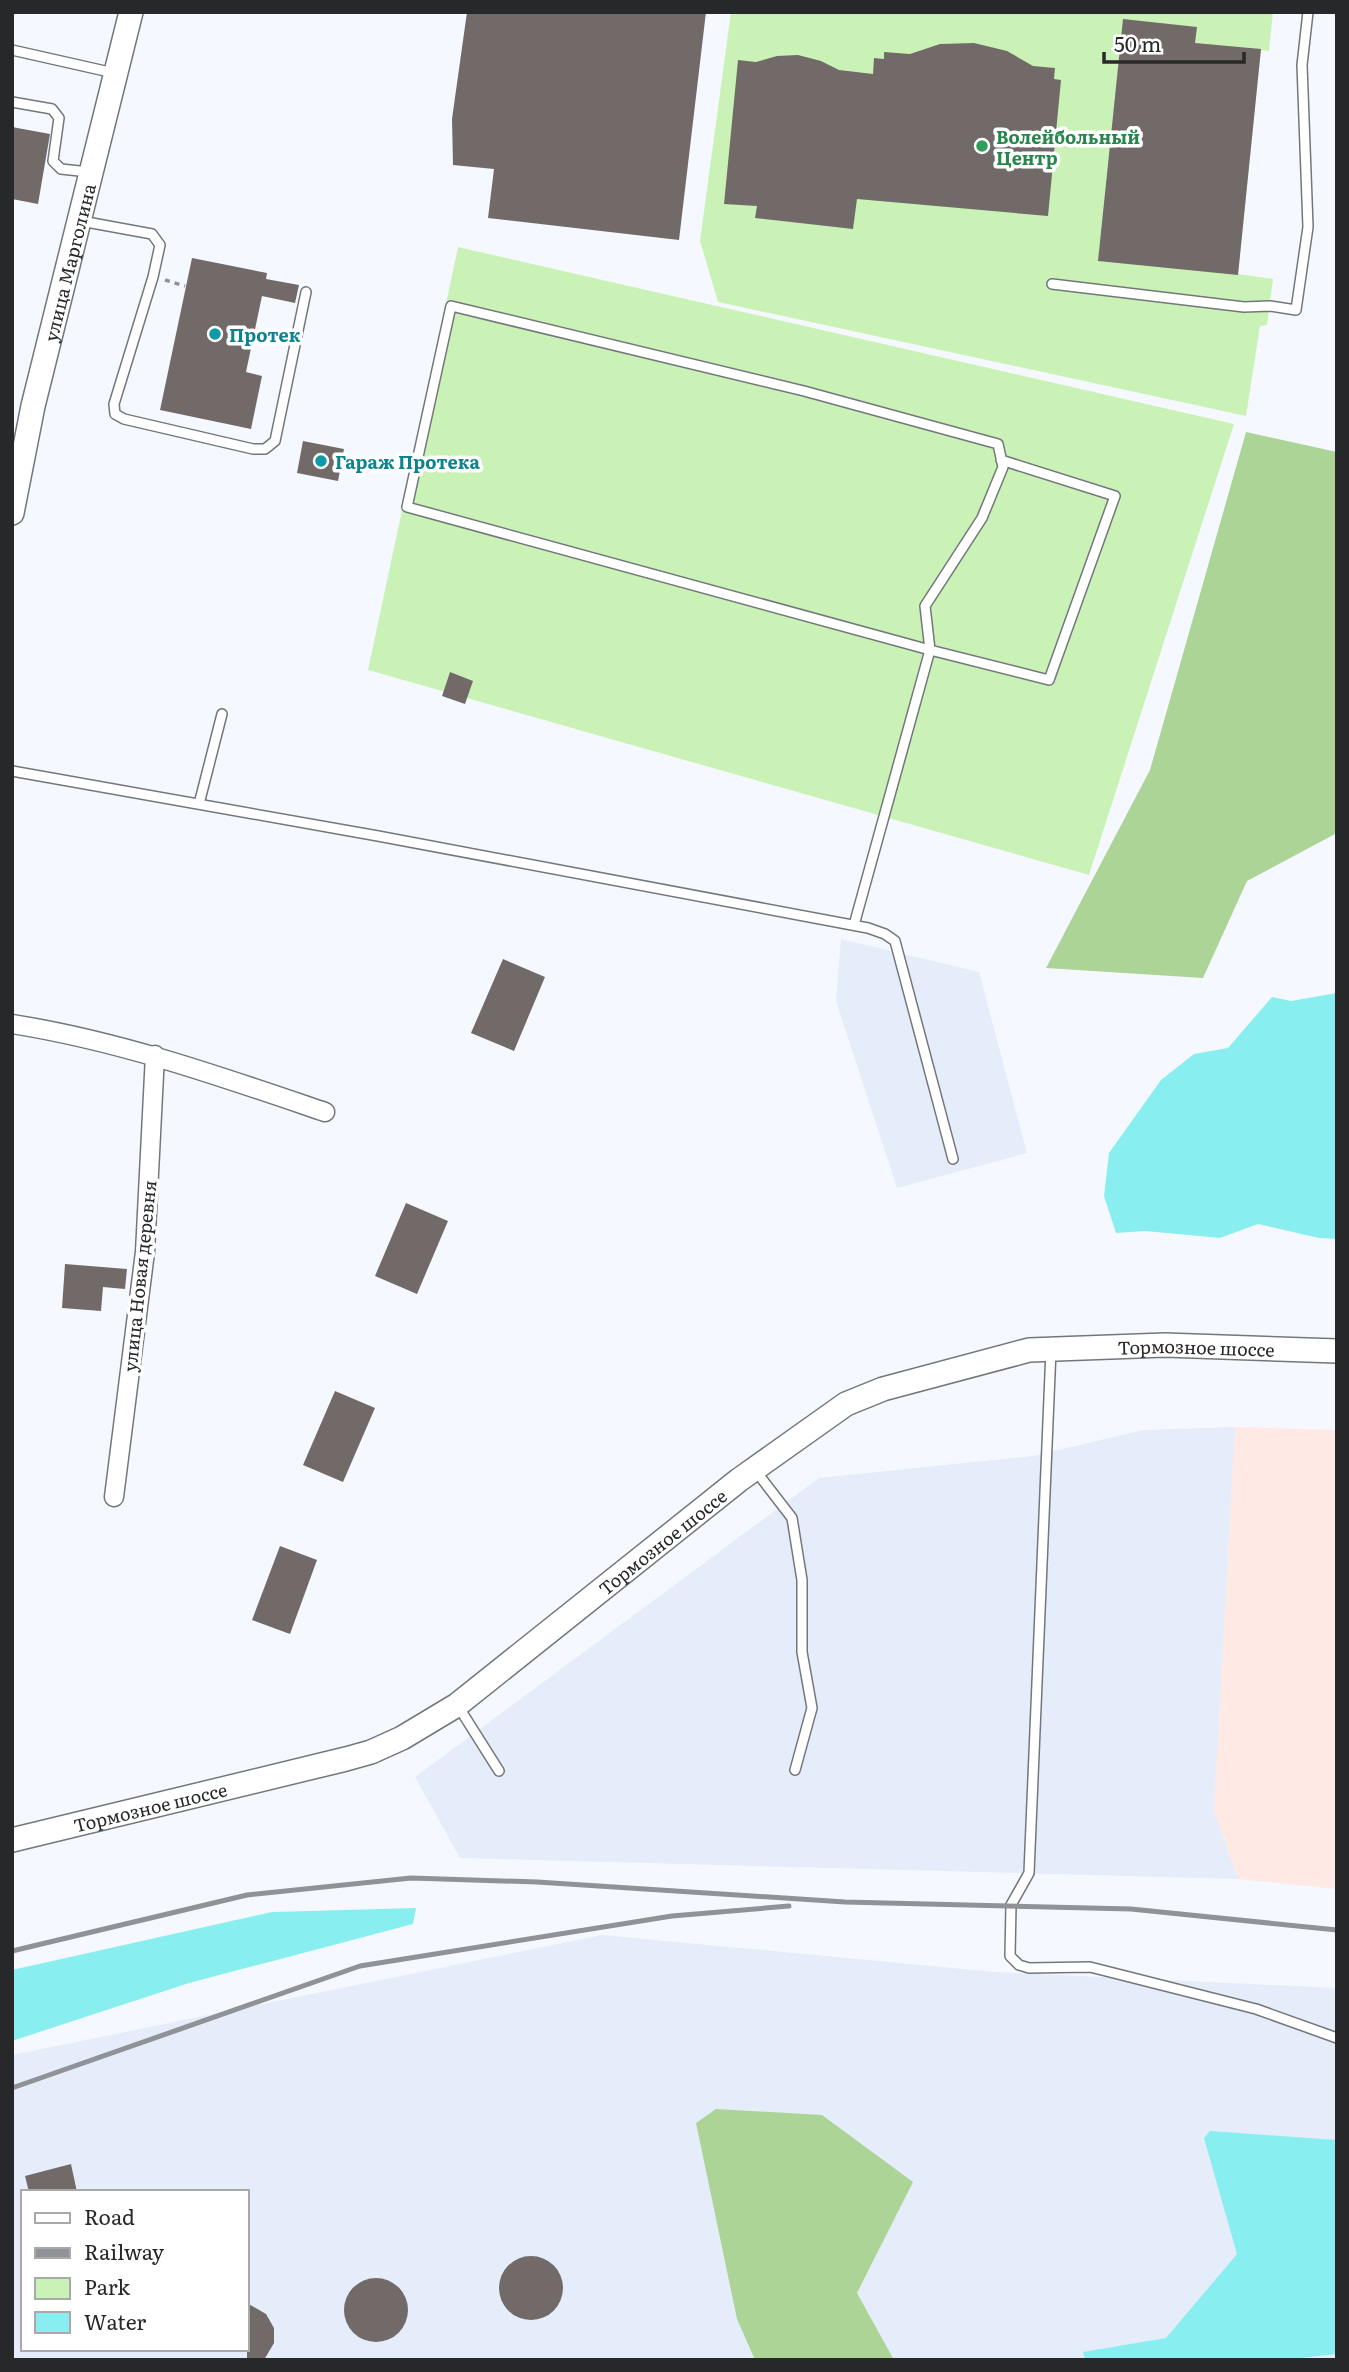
<svg xmlns="http://www.w3.org/2000/svg" width="1349" height="2372" viewBox="0 0 1349 2372" font-family="Literata,serif">
	<style>
		.commercial { fill: #fee9e4 }
		.built { fill: #e5edfa; fill-rule: evenodd }
		.green { fill: #cbf2b6 }
		.forest { fill: #acd496 }
		.water { fill: #89eeef }
		.building { fill: #716a68 }
		.lines { fill: none; stroke-linecap: round; stroke-linejoin: round }
		.lane-casing { stroke: #73777c; stroke-width: 12 }
		.street-casing { stroke: #73777c; stroke-width: 21 }
		.secondary-casing { stroke: #73777c; stroke-width: 26 }
		.path { stroke: #909296; stroke-width: 3.5; stroke-dasharray: 5 5; stroke-linecap: butt }
		.lane { stroke: #fff; stroke-width: 9 }
		.street { stroke: #fff; stroke-width: 18 }
		.secondary { stroke: #fff; stroke-width: 23 }
		.rail { stroke: #8f9296; stroke-width: 5 }
		.leisure-dot { fill: #2e9e5b; stroke: #fff; stroke-width: 2.5 }
		.culture-dot { fill: #0f9aa8; stroke: #fff; stroke-width: 2.5 }
		.labels { text-anchor: middle; dominant-baseline: central; stroke-width: 7; stroke-linejoin: round; paint-order: stroke }
		.leisure-label { font-size: 18px; font-weight: bold; fill: #27864d; stroke: #fff; text-anchor: start }
		.street-label { font-size: 18px; fill: #27282a; stroke: #fff }
		.culture-label { font-size: 18px; font-weight: bold; fill: #0d838f; stroke: #fff; text-anchor: start }
	</style>
	<rect width="100%" height="100%" fill="#f5f9ff"/>
	<path class="commercial" d="M 1235,1427 L 1337,1430 L 1337,1889 L 1238,1879 L 1214,1811 Z"/>
	<path class="built" d="M 841,939 L 979,972 L 1027,1153 L 897,1188 L 836,1001 Z
		M 1235,1427 L 1214,1811 L 1238,1879 L 460,1858 L 415,1777 L 819,1478 L 1033,1456 L 1143,1430 Z
		M 602,1935 L 995,1972 L 1337,1988 L 1337,2360 L 12,2360 L 12,2055 ZM 23,2192 L 247,2192 L 247,2349 L 23,2349 Z"/>
	<path class="green" d="M 731,12 L 1273,12 L 1269,51 L 1261,50 L 1238,274 L 1273,279 L 1267,325 L 1260,326 L 1246,416 L 718,302 L 700,241 Z
		M 458,247 L 1234,424 L 1089,875 L 368,670 Z"/>
	<path class="forest" d="M 1246,432 L 1337,452 L 1337,833 L 1247,881 L 1203,978 L 1046,968 L 1150,770 Z
		M 716,2109 L 822,2115 L 913,2182 L 857,2293 L 894,2360 L 755,2360 L 737,2319 L 696,2123 Z"/>
	<path class="water" d="M 1337,993 L 1337,1239 L 1319,1238 L 1258,1224 L 1220,1238 L 1145,1231 L 1116,1233 L 1104,1196 L 1109,1153 L 1161,1080 L 1194,1054 L 1228,1048 L 1272,997 L 1291,1001 Z
		M 416,1908 L 413,1924 L 189,1983 L 12,2041 L 12,1970 L 272,1912 Z
		M 1210,2131 L 1337,2140 L 1337,2354 L 1283,2360 L 1085,2360 L 1083,2352 L 1166,2338 L 1237,2254 L 1204,2138 Z"/>
	<path class="building" d="M 467,12 L 706,12 L 679,240 L 488,218 L 494,169 L 453,165 L 452,119 Z
		M 1123,19 L 1197,27 L 1195,43 L 1261,49 L 1238,275 L 1098,261 Z
		M 974,43 L 1007,51 L 1033,66 L 1055,68 L 1054,79 L 1061,80 L 1048,216 L 857,199 L 853,229 L 755,218 L 757,206 L 724,204 L 738,60 L 756,62 L 777,56 L 798,55 L 821,61 L 839,70 L 873,74 L 874,58 L 884,59 L 884,52 L 910,54 L 940,44 Z
		M 12,127 L 50,134 L 38,204 L 12,199 Z
		M 192,258 L 267,273 L 266,279 L 299,285 L 295,303 L 262,296 L 246,372 L 262,376 L 251,429 L 160,410 Z
		M 303,441 L 344,449 L 338,481 L 297,473 Z
		M 450,672 L 473,681 L 465,704 L 442,696 Z
		M 503,959 L 545,977 L 514,1051 L 471,1033 Z
		M 406,1203 L 448,1221 L 417,1294 L 375,1276 Z
		M 65,1264 L 127,1269 L 125,1289 L 103,1287 L 101,1311 L 62,1308 Z
		M 335,1391 L 375,1408 L 343,1482 L 303,1465 Z
		M 280,1546 L 317,1560 L 290,1634 L 252,1620 Z
		M 71,2164 L 77,2192 L 29,2192 L 25,2176 Z
		M499 2288a32 32 0 1 1 64 0a32 32 0 1 1-64 0Z
		M344 2310a32 32 0 1 1 64 0a32 32 0 1 1-64 0Z
		M 247,2303 L 266,2314 L 274,2328 L 274,2343 L 264,2360 L 247,2360 Z"/>
	<g class="lines">
		<defs>
			<path id="lane" d="M 12,50 L 114,73
				M 12,102 L 52,109 L 59,118 L 53,161 L 61,169 L 89,172
				M 81,221 L 152,234 L 160,245 L 153,277 L 114,404 L 115,414 L 124,419 L 253,449 L 265,449 L 275,441 L 306,292
				M 1052,284 L 1244,307 L 1270,306 L 1296,310 L 1308,227 L 1302,65 L 1308,12
				M 12,771 L 378,836 L 868,928 L 885,934 L 895,941 L 953,1159
				M 199,804 L 222,714
				M 854,925 L 930,650 L 407,507 L 451,306 L 804,391 L 998,444 L 1003,467 L 982,518 L 925,606 L 930,650 L 1049,680 L 1115,496 L 1001,460
				M 1051,1350 L 1029,1873 L 1011,1905 L 1010,1956 L 1019,1965 L 1029,1968 L 1090,1967 L 1256,2009 L 1337,2038
				M 755,1470 L 792,1518 L 802,1580 L 802,1652 L 812,1708 L 795,1770
				M 458,1706 L 499,1771"/>
			<path id="street" d="M 12,1024 C 120,1041 222,1077 325,1112
				M 114,1497 L 145,1252 L 155,1055"/>
			<g id="secondary">
				<path id="s1" d="M 12,513 L 33,406 L 131,12"/>
				<path id="s2" d="M 12,1840 L 346,1759 L 371,1752 L 402,1738 L 457,1705 L 739,1480 L 846,1404 L 883,1389 L 1029,1350 L 1165,1345 L 1337,1351"/>
			</g>
		</defs>
		<use href="#lane" class="lane-casing"/>
		<use href="#street" class="street-casing"/>
		<use href="#secondary" class="secondary-casing"/>
		<path class="path" d="M 165,280 L 185,286"/>
		<use href="#lane" class="lane"/>
		<use href="#street" class="street"/>
		<use href="#secondary" class="secondary"/>
		<path class="rail" d="M 12,1951 L 247,1895 L 411,1878 L 537,1882 L 845,1902 L 1131,1909 L 1337,1930
			M 12,2088 L 360,1966 L 672,1916 L 789,1906"/>
	</g>
	<circle class="leisure-dot" cx="982" cy="146" r="7"/>
	<g class="culture-dot">
		<circle cx="215" cy="334" r="7"/>
		<circle cx="321" cy="461" r="7"/>
	</g>
	<g class="labels">
		<g class="leisure-label">
			<text x="996" y="136">Волейбольный<tspan x="996" dy="21">Центр</tspan></text>
		</g>
		<g class="street-label">
			<text stroke="none"><textPath href="#s1" startOffset="257">улица Марголина</textPath></text>
			<text transform="translate(139 1276) rotate(-84)">улица Новая деревня</text>
			<text stroke="none"><textPath href="#s2" startOffset="1318">Тормозное шоссе</textPath></text>
			<text stroke="none"><textPath href="#s2" startOffset="730">Тормозное шоссе</textPath></text>
			<text stroke="none"><textPath href="#s2" startOffset="142">Тормозное шоссе</textPath></text>
		</g>
		<g class="culture-label">
			<text x="229" y="334">Протек</text>
			<text x="335" y="461">Гараж Протека</text>
		</g>
	</g>
	<rect width="1349" height="2372" fill="none" stroke="#27282a" stroke-width="28"/>
	<rect x="21" y="2190" width="228" height="161" fill="#ffffff" stroke="#a9a9aa" stroke-width="2"/>
	<rect x="35" y="2213" width="35" height="10" fill="#ffffff" stroke="#a9a9aa" stroke-width="2"/>
	<text x="84" y="2225" font-size="21" fill="#27282a">Road</text>
	<rect x="35" y="2248" width="35" height="10" fill="#8f9296" stroke="#a9a9aa" stroke-width="2"/>
	<text x="84" y="2260" font-size="21" fill="#27282a">Railway</text>
	<rect x="35" y="2278" width="35" height="21" fill="#cbf2b6" stroke="#a9a9aa" stroke-width="2"/>
	<text x="84" y="2295" font-size="21" fill="#27282a">Park</text>
	<rect x="35" y="2312" width="35" height="21" fill="#89eeef" stroke="#a9a9aa" stroke-width="2"/>
	<text x="84" y="2330" font-size="21" fill="#27282a">Water</text>
	<path d="M1104 52v10h140v-10" fill="none" stroke="#27282a" stroke-width="3.5"/>
	<text x="1114" y="52" font-size="21" fill="#27282a" stroke="#ffffff" stroke-width="5" paint-order="stroke">50 m</text>
</svg>
